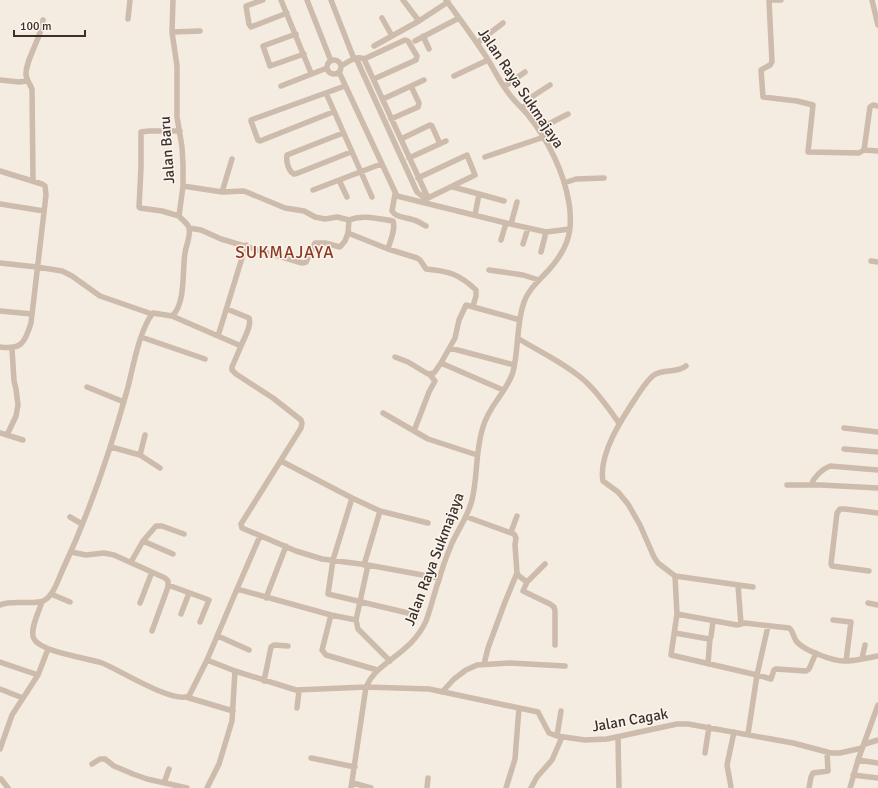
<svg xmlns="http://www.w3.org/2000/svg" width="878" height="788" viewBox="0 0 878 788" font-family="Signika,sans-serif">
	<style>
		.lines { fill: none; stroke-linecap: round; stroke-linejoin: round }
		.street { stroke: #cdbbac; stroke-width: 5.5 }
		.labels { text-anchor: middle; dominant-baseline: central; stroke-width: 3; stroke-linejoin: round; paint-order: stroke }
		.street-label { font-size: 15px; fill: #3b302b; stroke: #fbf5ee }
		.quarter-label { font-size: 17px; letter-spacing: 1px; fill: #8c3b22; stroke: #fbf5ee }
	</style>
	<rect width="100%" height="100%" fill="#f4ebe1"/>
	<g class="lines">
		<path class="street" d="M 263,0 L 246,6 L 249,24 L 251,27 L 287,13
			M 281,0 L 311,73
			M 307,0 L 331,61
			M 331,0 L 354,59
			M 403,0 L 419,21
			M 769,0 L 772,62 L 770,65 L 761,70 L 763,97 L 797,101 L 813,105 L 808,152 L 859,153 L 864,150 L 870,107 L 873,105 L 878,106
			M 769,0 L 781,0
			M 872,0 L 878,25
			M 382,18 L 392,36
			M 128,19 L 130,0
			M 172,32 L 200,31
			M 296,34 L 263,46 L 270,66 L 304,54
			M 423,36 L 429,49
			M 415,41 L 459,18
			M 477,43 L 503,23
			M 374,46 L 419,21 L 448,2
			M 356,58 L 417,192 L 423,197 L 428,198 L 475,175 L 467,155 L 418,178
			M 364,59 L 405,40 L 408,41 L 417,56 L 416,60 L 374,79
			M327 67a7 7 0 1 1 14 0a7 7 0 1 1-14 0Z
			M 341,66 C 348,62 357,55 364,59 L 428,198
			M 339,72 L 397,196 L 506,223 L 546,232 L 570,229
			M 454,76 L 488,60
			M 0,80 L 19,82 L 27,81
			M 281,86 L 327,68
			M 504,87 L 525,72
			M 326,93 L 372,197
			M 383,99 L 424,80
			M 522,108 L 529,103 L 530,98 L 550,85
			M 333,112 L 260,141 L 258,140 L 251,121 L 251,120 L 345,86
			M 391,119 L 418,107 L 419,103 L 411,86
			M 539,129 L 568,114
			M 343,133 L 287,155 C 286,161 288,171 294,174 L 298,173 L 351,152
			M 401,139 L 430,125 L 432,126 L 440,144
			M 864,150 L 878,151
			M 485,157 L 544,137
			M 409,158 L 446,141
			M 0,171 L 42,184 L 45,186 L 46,195 L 31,323 C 25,343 21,350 0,347
			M 339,180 L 347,197
			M 33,181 L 32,89 C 30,84 27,81 26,75 C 25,60 42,37 43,20
			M 564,183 L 576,179 L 604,178
			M 183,186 L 222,192 L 244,191 L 285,208 L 304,211 L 315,217 L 325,219 L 337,217 L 349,220
			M 453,187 L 479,194 L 475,215
			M 313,190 L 381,164
			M 222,192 L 232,159
			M 395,194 L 392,211 C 396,218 406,217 414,220 C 418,221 422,224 426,226
			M 479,194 L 504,201
			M 0,204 L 44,211
			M 179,216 L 162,211 L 140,208 L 139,207 L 141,167 L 141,132 L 149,131 L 180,131
			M 511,224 L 517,202
			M 189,228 L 201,230 L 221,239 L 302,263 L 306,262 L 315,243 L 325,243 L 340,247 L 345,241 L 348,233 L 388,249 L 417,258 L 420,260 L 426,269 C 449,271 459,274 476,290 L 476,296 L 473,306
			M 348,233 L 349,220 C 363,214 379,219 393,221 C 396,229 390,241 388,249
			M 501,240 L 506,223
			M 523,244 L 528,228
			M 541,252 L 546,232
			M 871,261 L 878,262
			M 0,263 L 37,267 L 62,271 L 72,276 L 100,296 L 152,314
			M 489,270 L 523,275 L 539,280
			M 227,309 L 249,318 C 252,326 244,338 241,346
			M 0,311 L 32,314
			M 172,316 C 186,304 182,271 185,253 C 186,246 191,235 189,228 C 188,223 182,220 179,216 L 183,186 L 183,164 L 182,147 L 177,117 L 177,66 L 172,32 L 173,0
			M 218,336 L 246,245
			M 141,337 L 205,359
			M 519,339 C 540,352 568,365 586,382 C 599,394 609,409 619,423
			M 450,348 L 514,365
			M 395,357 L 408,362 L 428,374 L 434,373 L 441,363
			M 686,366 C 675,374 665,368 654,375 C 647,380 642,389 637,396 C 623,417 598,454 603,481 L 618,492 L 628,504 L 640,525 L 654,557 L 658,563 L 675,576 L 753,587
			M 87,387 L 124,402
			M 503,390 L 441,363 L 455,338 L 459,320 L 466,305 L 520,320
			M 383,413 L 428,439 L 477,455
			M 844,428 L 878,432
			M 414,431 L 429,392 L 435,381 L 431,376 L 431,374
			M 0,433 L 23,440
			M 7,435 L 16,416 L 18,405 L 16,389 L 14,381 L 12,349
			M 111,447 L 140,455 L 160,468
			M 844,449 L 878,452
			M 140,455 L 145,435
			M 281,461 L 352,498 L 380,511 L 364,565
			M 787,485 L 821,485 L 878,488
			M 811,485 C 814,477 822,469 830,466 L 878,470
			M 352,498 L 333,560 L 328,594 L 412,614
			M 380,511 L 428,523
			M 70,517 L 82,524
			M 467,517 L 514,534 L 516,538 L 515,545 L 517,573 L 519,576 L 527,582 L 523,591 L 550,604 L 554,607 L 555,611 L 555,645
			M 511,532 L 517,516
			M 143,541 L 173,554
			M 71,552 L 86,555 L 104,553 L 114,555 L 165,578 L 168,581 L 168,587 L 152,631
			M 131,562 L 143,541 L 156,526 L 162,526 L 184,534
			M 368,565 L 356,620 L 331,615 L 237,589 L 207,660 L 235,671 L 296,690 L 366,687 L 429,689 L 538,712 L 549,733 L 557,736 L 585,740 L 607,739 L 677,724 L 688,724 L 793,743 L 831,753 L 840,753 L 862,748
			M 869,571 L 832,566 L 831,564 L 837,513 L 840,509 L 845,509 L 878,513
			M 675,576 L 677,614 L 671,655 L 757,675 L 748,734
			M 527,582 L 545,564
			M 168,585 L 209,600 L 200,622
			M 738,585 L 741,624
			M 237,589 L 260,536
			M 51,594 L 70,602
			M 266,598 L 286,546
			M 42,602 C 39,611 29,631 34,639 C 41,652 87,658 102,663 C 120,670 173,704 189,696 L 207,660
			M 140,603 L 152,572
			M 868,603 L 878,605
			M 0,605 C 12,599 36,606 45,600 C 54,594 58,580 63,569 C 90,511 111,449 128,387 C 133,367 140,328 153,313 L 172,316 L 241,346 L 232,367 L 232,370 L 236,374 L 273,398 L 301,420 L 302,423 L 301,428 L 241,524 L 242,528 L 296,551 L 322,559 L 368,565 L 439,578
			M 181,614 L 189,593
			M 677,614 L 737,625 L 745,623 L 789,628 C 794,631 793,639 798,643 C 806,651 833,661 844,661 C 855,661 867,658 878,656
			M 331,615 L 322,650 L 326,655 L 377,670
			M 356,620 L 358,629 L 390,661
			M 833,620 L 851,622 L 846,661
			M 768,626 L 757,675 L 771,679 L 774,670 L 776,669 L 806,671 L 809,669 L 816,653
			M 675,633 L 709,639 L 711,637 L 713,621
			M 218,636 L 249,650
			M 862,658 L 865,645
			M 0,662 L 38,675
			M 484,664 L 488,648 L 505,602 L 517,573
			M 708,664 L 710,638
			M 264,681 L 271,647 L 274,645 L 288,646
			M 0,689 L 23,698
			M 442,692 L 454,679 L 466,670 L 477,665 L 510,663 L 565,666
			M 186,697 L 233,711
			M 297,708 L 299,691
			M 557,736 L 561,711
			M 618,737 L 619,788
			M 865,744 L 878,740
			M 0,749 L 12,715 L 38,675 L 48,649
			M 705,753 L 709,727
			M 311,758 L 355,767
			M 858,760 L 878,763
			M 92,764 L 100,759 L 105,759 L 114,766 L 133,774 L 147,779 L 187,788
			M 853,775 L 878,778
			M 1,779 L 8,788
			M 164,783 L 169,769
			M 353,783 L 371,788
			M 731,787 L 727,765 L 734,732
			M 207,788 L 219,764 L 232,721 L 235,671
			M 351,788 L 366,687 C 371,675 379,669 389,661 C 404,650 418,639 426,621 C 431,608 434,593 439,580 C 442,568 447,555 452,543 C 459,528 468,516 472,500 C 478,476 475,451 483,427 C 489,405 507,392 513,372 C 519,349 516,324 524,302 C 528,291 537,282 545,274 C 566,252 574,234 569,203 C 564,172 548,140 528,115 C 521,107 513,100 507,91 C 499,81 494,69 487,58 C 474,38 460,19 446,0
			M 427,788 L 428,778
			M 506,788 L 515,759 L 519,708
			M 531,788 L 537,777 L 552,760 L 562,737
			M 809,788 L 811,777 L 813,773 L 828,771 L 827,752
			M 850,788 L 858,760 L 878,705"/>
	</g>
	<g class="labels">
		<g class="street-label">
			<text transform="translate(521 88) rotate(56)">Jalan Raya Sukmajaya</text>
			<text transform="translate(167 150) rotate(-94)">Jalan Baru</text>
			<text transform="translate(434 559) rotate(-69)">Jalan Raya Sukmajaya</text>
			<text transform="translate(630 720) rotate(-10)">Jalan Cagak</text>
		</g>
		<g class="quarter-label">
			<text x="285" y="252">SUKMAJAYA</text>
		</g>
	</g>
	<path d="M14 30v6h71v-6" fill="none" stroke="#3b302b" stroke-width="2"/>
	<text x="20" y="30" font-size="12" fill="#3b302b" stroke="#fbf5ee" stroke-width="3" paint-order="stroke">100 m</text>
</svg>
